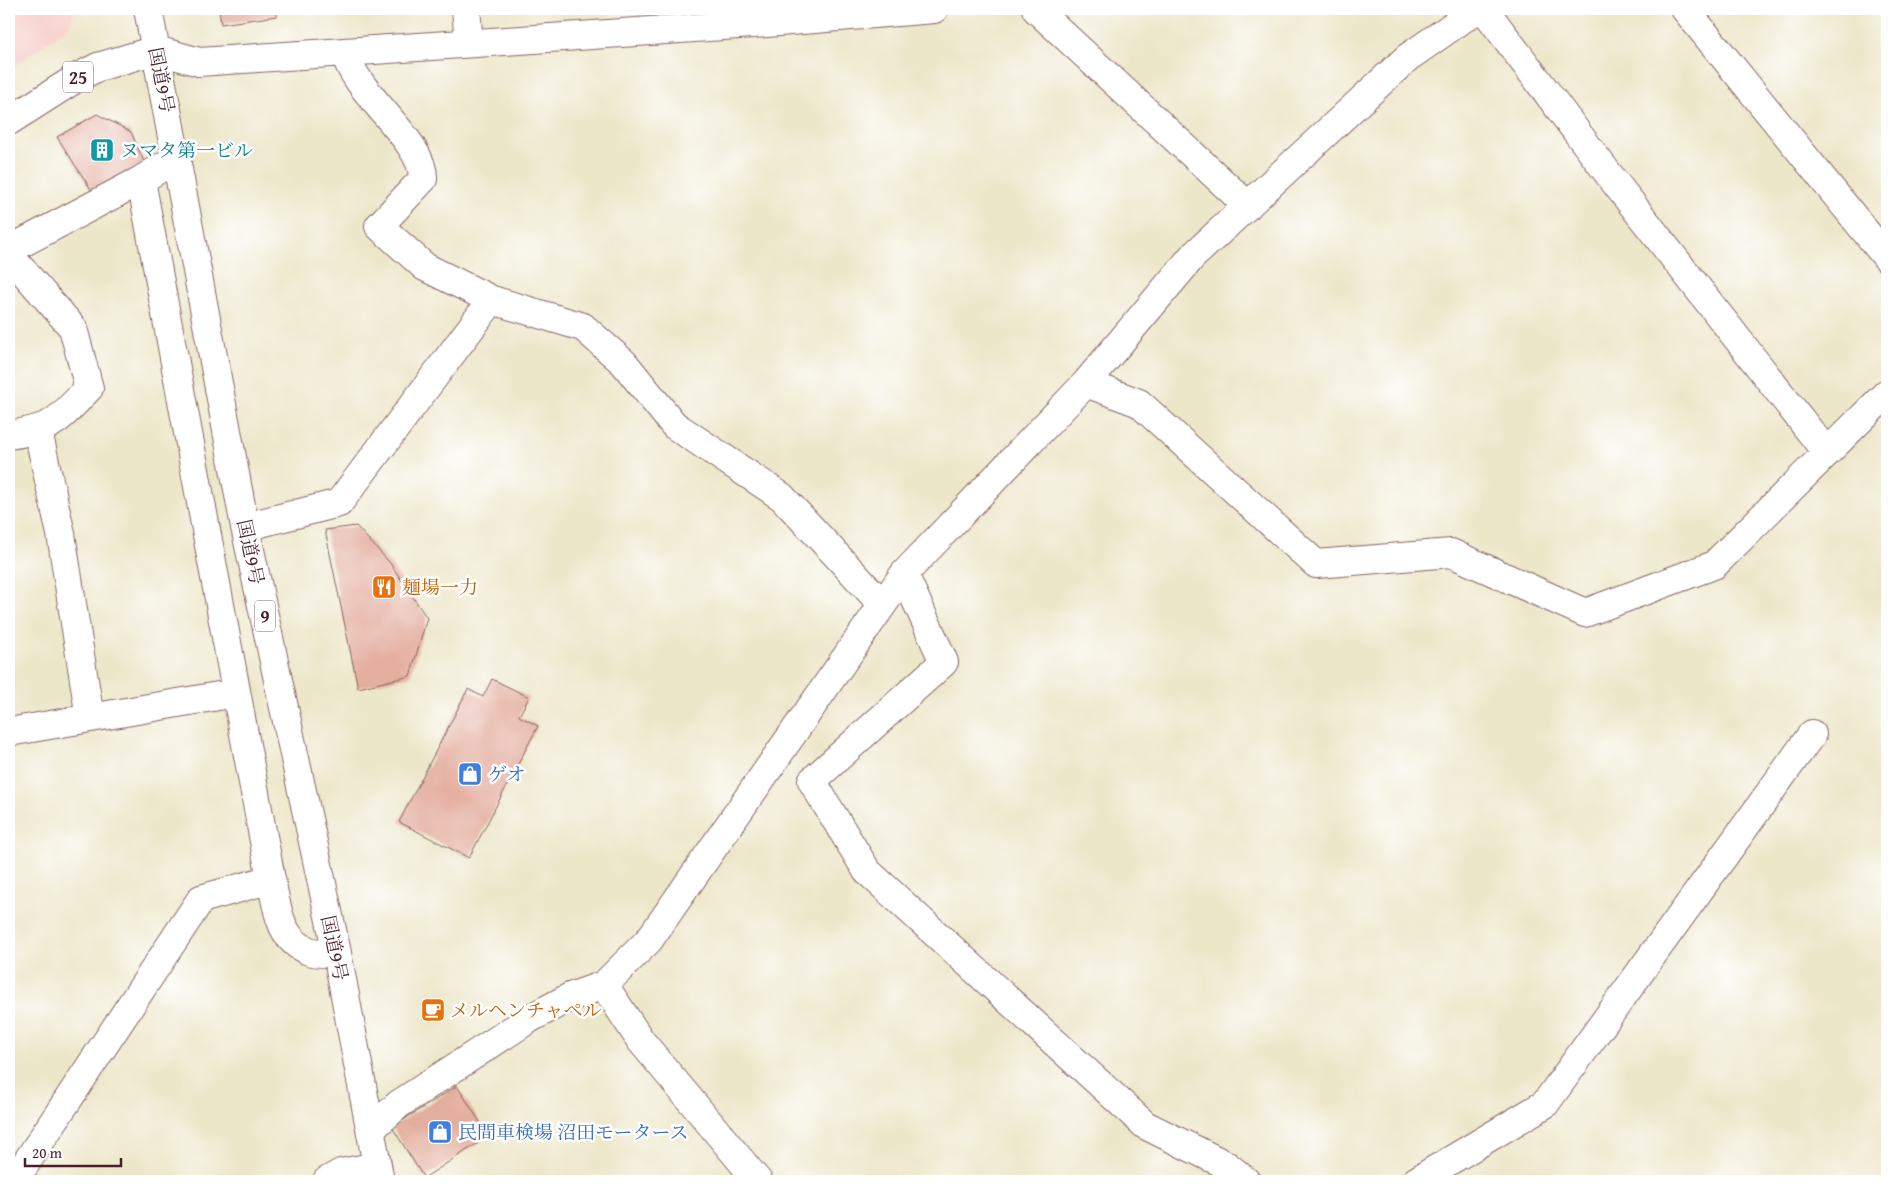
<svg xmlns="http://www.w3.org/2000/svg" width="1896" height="1190" viewBox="0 0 1896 1190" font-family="'Gentium Book Plus','Noto Serif JP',serif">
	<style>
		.built { fill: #f7d0ca }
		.building { fill: #e4ae9f }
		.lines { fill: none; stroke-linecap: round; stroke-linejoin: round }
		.minor-casing { stroke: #836563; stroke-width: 30 }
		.major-casing { stroke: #836563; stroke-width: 30 }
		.highway-casing { stroke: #836563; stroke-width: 30 }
		.minor { stroke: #fff; stroke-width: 28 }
		.major { stroke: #fff; stroke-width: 28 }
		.highway { stroke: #fff; stroke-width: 28 }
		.labels { text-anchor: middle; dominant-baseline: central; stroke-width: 5; stroke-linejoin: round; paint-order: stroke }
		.shield { fill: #fff; stroke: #80626b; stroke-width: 1 }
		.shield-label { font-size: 18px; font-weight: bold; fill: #4a1f2b }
		.street-label { font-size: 19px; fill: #4a1f2b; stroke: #fff }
		.culture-label { font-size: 19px; fill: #0d838f; stroke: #fff; text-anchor: start }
		.food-label { font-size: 19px; fill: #c56008; stroke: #fff; text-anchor: start }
		.shop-label { font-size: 19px; fill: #366cbe; stroke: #fff; text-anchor: start }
	</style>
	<rect width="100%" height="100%" fill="#fff"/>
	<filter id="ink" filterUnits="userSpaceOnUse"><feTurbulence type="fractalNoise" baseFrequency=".02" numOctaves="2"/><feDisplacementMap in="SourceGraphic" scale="10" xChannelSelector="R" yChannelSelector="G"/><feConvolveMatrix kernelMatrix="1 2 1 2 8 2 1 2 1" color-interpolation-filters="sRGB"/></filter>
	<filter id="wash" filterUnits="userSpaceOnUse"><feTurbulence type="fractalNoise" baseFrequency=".0096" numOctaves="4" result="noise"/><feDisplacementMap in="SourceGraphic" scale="20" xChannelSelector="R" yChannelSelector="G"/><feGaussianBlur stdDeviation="1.12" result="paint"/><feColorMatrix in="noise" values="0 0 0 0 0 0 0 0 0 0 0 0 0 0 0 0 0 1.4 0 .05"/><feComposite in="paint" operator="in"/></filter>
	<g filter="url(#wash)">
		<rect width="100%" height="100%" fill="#ede7ca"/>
		<path class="built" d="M 9,9 L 74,9 L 70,26 L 9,70 Z"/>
		<g id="blocks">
			<path class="building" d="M 219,9 L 276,9 L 277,16 L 221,24 Z
				M 97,114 L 131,132 L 145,164 L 92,191 L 57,137 Z
				M 356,526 L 390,563 L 427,618 L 410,676 L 358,688 L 325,530 Z
				M 492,679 L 529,697 L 519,716 L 538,726 L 469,858 L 399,822 L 468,689 L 483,697 Z
				M 457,1086 L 489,1136 L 424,1178 L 392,1127 Z"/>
		</g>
	</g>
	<g filter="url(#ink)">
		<use href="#blocks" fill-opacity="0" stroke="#836563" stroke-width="1"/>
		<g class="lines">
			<defs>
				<path id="minor" d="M 466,9 L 469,43
					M 1036,9 L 1248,206
					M 1484,9 L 1613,180 L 1827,453
					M 1685,9 L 1887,258
					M 156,50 L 199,62 L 767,23 L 934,9
					M 345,53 C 356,95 425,142 423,179 L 379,226 L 425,267 L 492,300 L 583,327 L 624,363 L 674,425 L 782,497 L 882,604
					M 141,180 L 271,879 C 277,906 279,940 309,951 C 317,954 328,953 337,953
					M 9,250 L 141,180 L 177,158
					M 9,255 L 73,328 L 89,388 C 57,421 56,428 9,435
					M 1086,383 L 1139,403 L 1316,564 L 1451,553 L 1585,613 L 1714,565 L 1887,393
					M 38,431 L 61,534 L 90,718
					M 245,527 L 339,503 L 492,300
					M 904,574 L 944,662 L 812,781 L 867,871 L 1145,1125 L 1226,1165 L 1246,1181
					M 9,732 L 236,693
					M 604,985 L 641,1041 L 758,1181
					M 371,1129 L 399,1104 L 529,1019 L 570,997 L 604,985 L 649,940 L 904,574 L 1086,383 L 1192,257 L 1407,58 L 1477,9
					M 18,1175 L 201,899 L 271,879
					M 327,1181 L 341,1173 L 377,1166
					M 1416,1181 L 1545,1104 L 1812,734"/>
				<path id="major" d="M 9,121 L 78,77 L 98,67 L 156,50"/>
				<path id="highway" d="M 148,9 L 245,527 L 337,953 L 380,1181"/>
			</defs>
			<use href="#minor" class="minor-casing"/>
			<use href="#major" class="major-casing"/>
			<use href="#highway" class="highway-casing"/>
			<use href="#minor" class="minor"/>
			<use href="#major" class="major"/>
			<use href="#highway" class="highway"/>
		</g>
	</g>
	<defs>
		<symbol id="building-square" viewBox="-11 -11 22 22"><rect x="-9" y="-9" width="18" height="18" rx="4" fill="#0f9aa8" stroke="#fff"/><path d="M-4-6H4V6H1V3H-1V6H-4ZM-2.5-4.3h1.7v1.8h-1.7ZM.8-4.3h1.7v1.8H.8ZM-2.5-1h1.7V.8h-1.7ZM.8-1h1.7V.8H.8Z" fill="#fff"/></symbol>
		<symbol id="restaurant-square" viewBox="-11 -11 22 22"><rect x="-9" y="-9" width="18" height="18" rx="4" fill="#e8710a" stroke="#fff"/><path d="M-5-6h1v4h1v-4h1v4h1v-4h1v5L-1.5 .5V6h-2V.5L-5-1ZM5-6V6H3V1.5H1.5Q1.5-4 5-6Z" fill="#fff"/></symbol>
		<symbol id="shop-square" viewBox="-11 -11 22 22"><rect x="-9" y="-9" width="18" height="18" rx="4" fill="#3f7fe0" stroke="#fff"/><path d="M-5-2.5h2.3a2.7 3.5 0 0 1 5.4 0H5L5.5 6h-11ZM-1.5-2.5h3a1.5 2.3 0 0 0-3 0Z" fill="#fff"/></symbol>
		<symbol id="cafe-square" viewBox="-11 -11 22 22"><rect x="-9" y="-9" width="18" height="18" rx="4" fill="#e8710a" stroke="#fff"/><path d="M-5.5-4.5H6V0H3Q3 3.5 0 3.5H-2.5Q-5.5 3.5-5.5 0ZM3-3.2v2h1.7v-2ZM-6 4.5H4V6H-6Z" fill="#fff"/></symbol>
	</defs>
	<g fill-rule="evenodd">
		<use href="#building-square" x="88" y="136" width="28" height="28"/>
		<use href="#restaurant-square" x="370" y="573" width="28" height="28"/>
		<use href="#shop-square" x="456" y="760" width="28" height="28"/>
		<use href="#cafe-square" x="419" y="996" width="28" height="28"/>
		<use href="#shop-square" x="426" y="1118" width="28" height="28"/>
	</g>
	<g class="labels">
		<g class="shield">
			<rect x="63" y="61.5" width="30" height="31" rx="4"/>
			<rect x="255" y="600.5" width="20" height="31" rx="4"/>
		</g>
		<g class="shield-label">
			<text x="78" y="77">25</text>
			<text x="265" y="616">9</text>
		</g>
		<g class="street-label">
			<text transform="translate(162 80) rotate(79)">国道9号</text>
			<text transform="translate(251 552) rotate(78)">国道9号</text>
			<text transform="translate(335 948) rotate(78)">国道9号</text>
		</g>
		<g class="culture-label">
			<text x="120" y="150">ヌマタ第一ビル</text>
		</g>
		<g class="food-label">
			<text x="402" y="587">麺場一力</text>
			<text x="450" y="1010">メルヘンチャペル</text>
		</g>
		<g class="shop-label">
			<text x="488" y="774">ゲオ</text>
			<text x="458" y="1132">民間車検場 沼田モータース</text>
		</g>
	</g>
	<rect width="1896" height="1190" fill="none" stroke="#fff" stroke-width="30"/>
	<path d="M25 1158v8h96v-8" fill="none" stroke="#4a1f2b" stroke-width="2.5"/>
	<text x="32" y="1158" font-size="15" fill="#4a1f2b" stroke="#ffffff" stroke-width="4" paint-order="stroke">20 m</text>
</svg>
